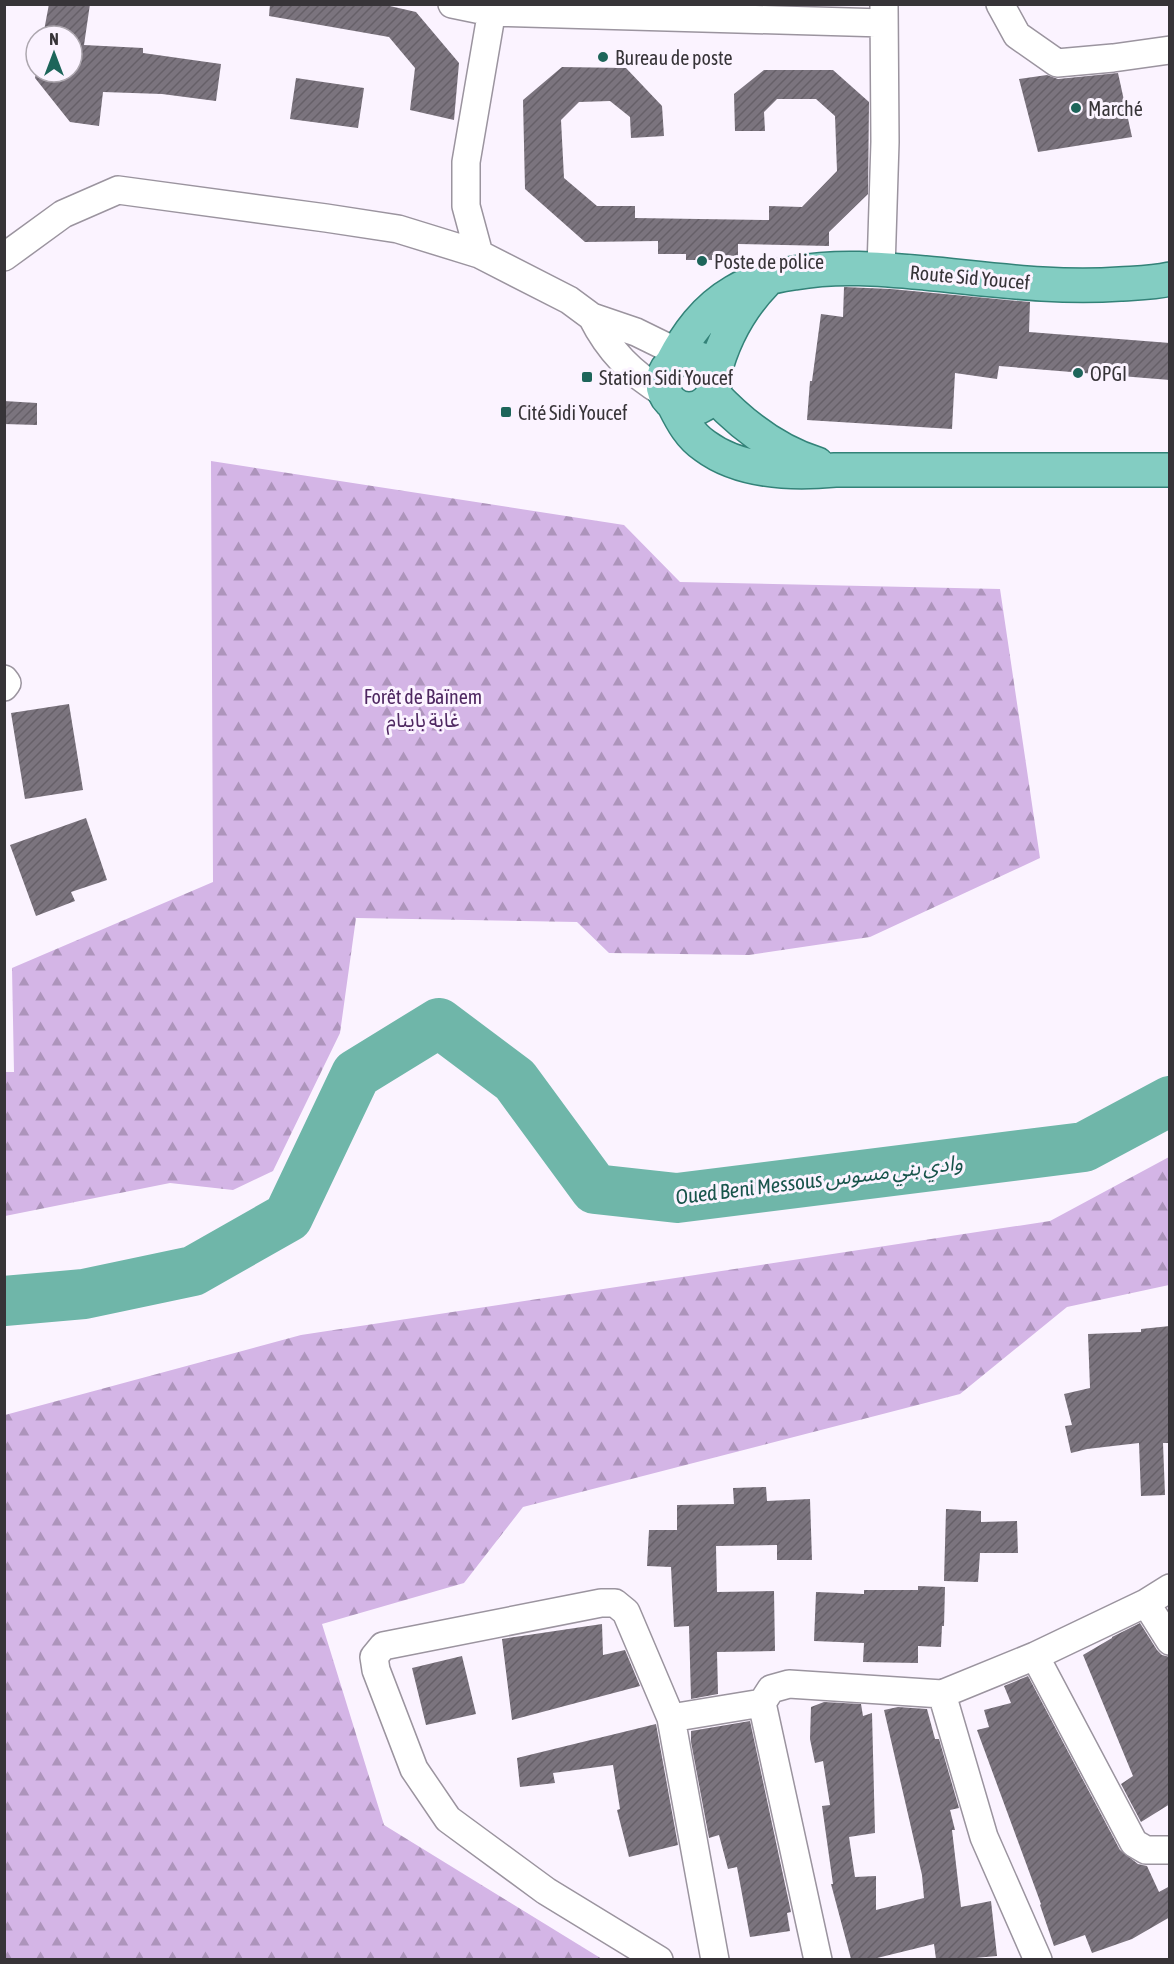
<svg xmlns="http://www.w3.org/2000/svg" width="1174" height="1964" viewBox="0 0 1174 1964" font-family="'Asap Condensed','Noto Sans Arabic',sans-serif">
	<style>
		.forest { fill: url(#forest-firs) }
		.lines { fill: none; stroke-linecap: round; stroke-linejoin: round }
		.river { stroke: #6fb6a9; stroke-width: 50 }
		.building { fill: url(#building-hatch) }
		.minor-casing { stroke: #9b949f; stroke-width: 30 }
		.major-casing { stroke: #338278; stroke-width: 36 }
		.minor { stroke: #fff; stroke-width: 27 }
		.major { stroke: #83cdc2; stroke-width: 33 }
		.poi-dot { fill: #1d655a; stroke: #fbf3ff; stroke-width: 2 }
		.labels { text-anchor: middle; dominant-baseline: central; stroke-width: 6; stroke-linejoin: round; paint-order: stroke }
		.poi-label { font-size: 20px; fill: #373438; stroke: #fbf3ff; text-anchor: start }
		.street-label { font-size: 20px; fill: #373438; stroke: #fbf3ff }
		.park-label { font-size: 20px; fill: #4e2761; stroke: #fbf3ff }
		.water-label { font-size: 21px; font-style: italic; fill: #18544b; stroke: #fbf3ff }
	</style>
	<defs>
		<pattern id="forest-firs" width="22" height="20" patternUnits="userSpaceOnUse" patternTransform="scale(1.5)"><rect width="22" height="20" fill="#d4b5e6"/><path d="M5 1l3.5 6h-7zM16 11l3.5 6h-7z" fill="#ad94bb"/></pattern>
		<pattern id="building-hatch" width="6" height="6" patternUnits="userSpaceOnUse" patternTransform="scale(1.5)"><rect width="6" height="6" fill="#7b747e"/><path d="M-1 1l2-2M0 6l6-6M5 7l2-2" fill="none" stroke="#666068"/></pattern>
	</defs>
	<rect width="100%" height="100%" fill="#fbf3ff"/>
	<path class="forest" d="M 211,461 L 624,525 L 680,582 L 1000,589 L 1040,858 L 870,937 L 749,955 L 609,953 L 577,922 L 356,918 L 340,1033 L 273,1171 L 233,1190 L 170,1183 L 5,1216 L 5,1072 L 14,1072 L 12,968 L 213,882 Z
		M 1169,1157 L 1169,1285 L 1067,1307 L 960,1394 L 523,1507 L 464,1583 L 322,1624 L 384,1825 L 602,1959 L 5,1959 L 5,1415 L 301,1335 L 1050,1221 Z"/>
	<g class="lines">
		<path class="river" d="M 4,1301 L 84,1294 L 193,1271 L 288,1217 L 356,1074 L 439,1023 L 515,1080 L 595,1189 L 677,1198 L 1084,1147 L 1170,1101"/>
	</g>
	<path class="building" d="M 49,4 L 90,4 L 84,45 L 143,48 L 143,53 L 221,64 L 216,101 L 162,94 L 103,92 L 99,126 L 70,122 L 35,78 L 36,72 L 72,72 L 72,36 L 43,36 Z
		M 270,4 L 381,4 L 416,12 L 459,63 L 454,120 L 410,110 L 415,68 L 389,37 L 269,16 Z
		M 562,67 L 626,68 L 662,106 L 664,136 L 631,138 L 630,117 L 610,101 L 579,102 L 561,120 L 564,178 L 597,206 L 635,206 L 635,218 L 769,220 L 769,206 L 802,207 L 837,171 L 835,116 L 816,99 L 777,99 L 764,112 L 765,131 L 735,131 L 734,94 L 764,70 L 833,70 L 869,102 L 868,194 L 829,232 L 829,246 L 738,244 L 738,256 L 712,255 L 712,260 L 686,260 L 686,254 L 658,254 L 658,241 L 585,242 L 525,189 L 523,100 Z
		M 1118,73 L 1132,137 L 1038,152 L 1019,79 L 1047,75 L 1058,79 Z
		M 296,78 L 364,88 L 358,128 L 290,119 Z
		M 844,287 L 891,289 L 1030,302 L 1029,332 L 1170,343 L 1170,380 L 999,366 L 997,379 L 955,373 L 952,429 L 807,420 L 810,381 L 812,381 L 821,314 L 843,317 Z
		M 4,401 L 37,403 L 37,425 L 4,424 Z
		M 69,704 L 83,790 L 25,799 L 11,713 Z
		M 86,818 L 107,880 L 71,892 L 75,901 L 36,916 L 10,845 Z
		M 1170,1326 L 1170,1443 L 1163,1443 L 1165,1495 L 1141,1496 L 1139,1443 L 1087,1449 L 1071,1453 L 1065,1426 L 1072,1425 L 1064,1394 L 1090,1388 L 1088,1334 L 1141,1332 L 1141,1329 Z
		M 766,1487 L 767,1501 L 810,1499 L 812,1560 L 777,1560 L 777,1545 L 716,1546 L 717,1592 L 774,1591 L 775,1651 L 717,1652 L 718,1694 L 691,1699 L 689,1626 L 674,1627 L 671,1567 L 647,1566 L 649,1530 L 677,1530 L 677,1505 L 734,1504 L 733,1488 Z
		M 946,1509 L 981,1511 L 981,1522 L 1017,1521 L 1018,1553 L 980,1553 L 978,1582 L 944,1581 Z
		M 918,1586 L 945,1587 L 944,1626 L 942,1626 L 941,1647 L 918,1646 L 918,1663 L 863,1662 L 864,1643 L 814,1641 L 816,1592 L 864,1594 L 864,1590 L 918,1590 Z
		M 1140,1623 L 1157,1650 L 1162,1655 L 1170,1657 L 1170,1804 L 1141,1822 L 1121,1784 L 1133,1776 L 1083,1655 L 1112,1638 L 1112,1637 Z
		M 602,1624 L 603,1655 L 625,1650 L 640,1686 L 512,1720 L 502,1639 Z
		M 462,1656 L 476,1714 L 426,1725 L 412,1668 Z
		M 1028,1676 L 1120,1850 L 1138,1864 L 1147,1866 L 1159,1892 L 1170,1886 L 1170,1917 L 1132,1939 L 1092,1953 L 1085,1935 L 1054,1946 L 1040,1905 L 1041,1904 L 977,1730 L 989,1727 L 984,1710 L 1011,1703 L 1004,1686 Z
		M 824,1702 L 861,1704 L 863,1716 L 872,1713 L 875,1833 L 849,1837 L 855,1877 L 876,1876 L 876,1910 L 924,1898 L 922,1875 L 884,1710 L 898,1707 L 927,1709 L 935,1739 L 939,1739 L 959,1808 L 950,1810 L 955,1830 L 952,1830 L 961,1907 L 991,1901 L 997,1956 L 963,1959 L 936,1959 L 934,1944 L 873,1959 L 851,1959 L 831,1884 L 833,1884 L 822,1806 L 830,1805 L 823,1761 L 815,1763 L 810,1739 L 811,1707 Z
		M 750,1721 L 791,1912 L 787,1913 L 790,1931 L 750,1937 L 737,1867 L 728,1869 L 719,1835 L 709,1838 L 691,1742 L 691,1731 Z
		M 656,1724 L 678,1845 L 629,1857 L 617,1810 L 620,1809 L 613,1765 L 553,1773 L 555,1783 L 520,1787 L 517,1758 Z"/>
	<g class="lines">
		<defs>
			<path id="minor" d="M 452,4 L 491,12 L 884,23
				M 1000,4 L 1017,35 L 1057,63 L 1113,58 L 1170,50
				M 479,254 L 466,206 L 466,162 L 493,4
				M 4,257 L 63,214 L 118,190 L 326,218 L 398,229 L 479,254 L 569,300 L 592,317 L 636,332 L 687,357
				M 881,269 L 885,142 L 884,6
				M 592,317 C 609,351 632,374 664,393
				M 4,679 L 7,683 L 4,687
				M 1146,1603 L 1170,1641
				M 1035,1656 L 1134,1843 L 1146,1850 L 1170,1850
				M 942,1694 L 984,1837 L 1038,1960
				M 762,1703 L 818,1960
				M 671,1718 L 762,1703 L 771,1689 L 789,1684 L 942,1694 L 1035,1656 L 1146,1603 L 1170,1588
				M 659,1960 L 546,1891 L 448,1819 L 414,1769 L 376,1670 L 374,1657 L 383,1646 L 601,1603 L 615,1603 L 626,1612 L 671,1718 L 715,1960"/>
			<path id="major" d="M663 383a26 26 0 1 1 52 0a26 26 0 1 1-52 0Z
				M 672,363 C 687,334 705,309 734,292 C 752,281 773,276 794,273 C 838,265 881,269 925,273 C 989,279 1055,289 1120,284 C 1136,283 1154,283 1170,279
				M 714,375 C 723,339 739,309 765,282
				M 713,394 C 742,425 775,451 817,464
				M 674,405 C 682,421 690,436 705,446 C 740,472 793,474 835,470 L 1170,470"/>
		</defs>
		<use href="#minor" class="minor-casing"/>
		<use href="#major" class="major-casing"/>
		<use href="#minor" class="minor"/>
		<use href="#major" class="major"/>
	</g>
	<g class="poi-dot">
		<circle cx="603" cy="57" r="6"/>
		<circle cx="1076" cy="108" r="6"/>
		<circle cx="702" cy="261" r="6"/>
		<circle cx="1078" cy="373" r="6"/>
		<rect x="581" y="371" width="12" height="12" rx="3"/>
		<rect x="500" y="406" width="12" height="12" rx="3"/>
	</g>
	<g class="labels">
		<g class="poi-label">
			<text x="615" y="57">Bureau de poste</text>
			<text x="1088" y="108">Marché</text>
			<text x="714" y="261">Poste de police</text>
			<text x="1090" y="373">OPGI</text>
			<text x="599" y="377">Station Sidi Youcef</text>
			<text x="518" y="412">Cité Sidi Youcef</text>
		</g>
		<g class="street-label">
			<text transform="translate(970 277) rotate(5)">Route Sid Youcef</text>
		</g>
		<g class="park-label">
			<text x="423" y="696">Forêt de Baïnem<tspan x="423" dy="23">غابة باينام</tspan></text>
		</g>
		<g class="water-label">
			<text transform="translate(819 1179) rotate(-7)">Oued Beni Messous وادي بني مسوس</text>
		</g>
	</g>
	<rect width="1174" height="1964" fill="none" stroke="#373438" stroke-width="12"/>
	<g transform="translate(54 54)"><circle r="28" fill="#fbf3ff" stroke="#ada7af" stroke-width="1.5"/>
	<path d="M0-4.5L10 22L0 15L-10 22Z" fill="#1d655a"/>
	<text y="-9" font-size="16" font-weight="bold" text-anchor="middle" fill="#373438">N</text>
	</g>
</svg>
